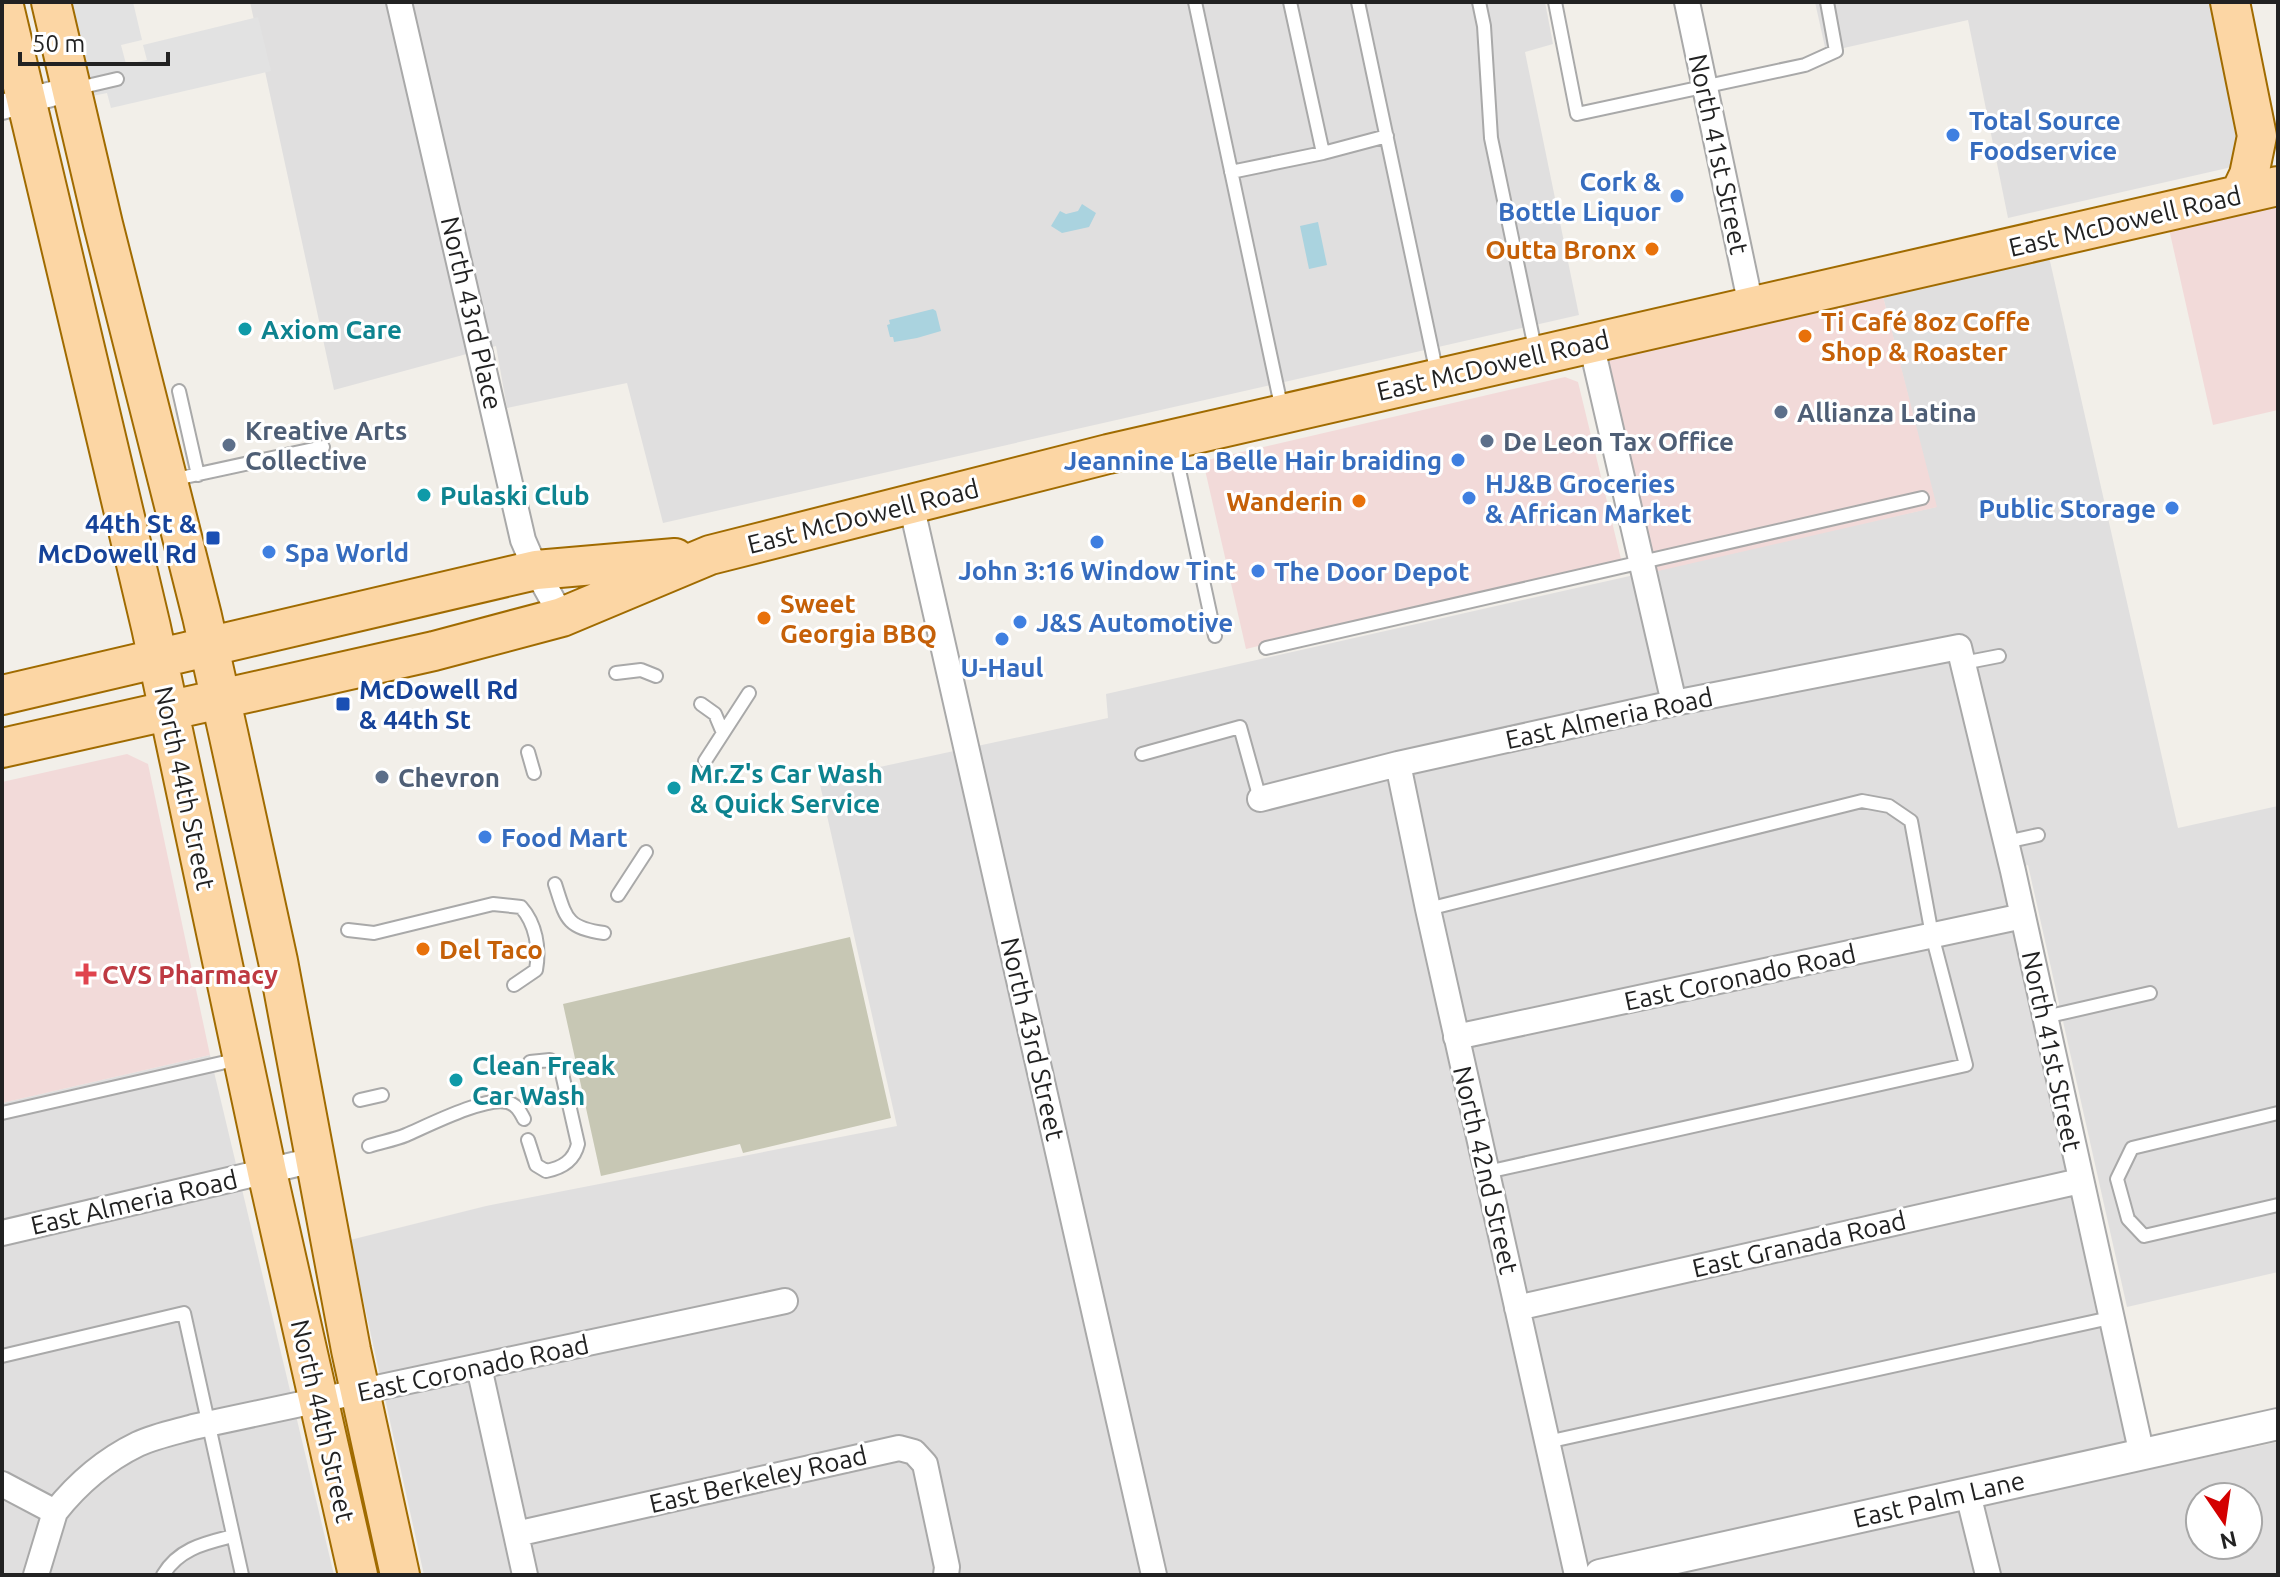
<svg xmlns="http://www.w3.org/2000/svg" width="2280" height="1577" viewBox="0 0 2280 1577" font-family="Ubuntu,sans-serif">
	<style>
		.residential { fill: #e0dfdf; fill-rule: evenodd }
		.commercial { fill: #f2dad9 }
		.construction { fill: #c7c7b4 }
		.parking { fill: #e2e2e2 }
		.water { fill: #aad3df }
		.lines { fill: none; stroke-linecap: round; stroke-linejoin: round }
		.service-casing { stroke: #a9a9a9; stroke-width: 16 }
		.minor-casing { stroke: #a9a9a9; stroke-width: 28 }
		.tertiary-casing { stroke: #a9a9a9; stroke-width: 34 }
		.primary-casing { stroke: #a06b00; stroke-width: 42 }
		.service { stroke: #fff; stroke-width: 12 }
		.minor { stroke: #fff; stroke-width: 24 }
		.tertiary { stroke: #fff; stroke-width: 30 }
		.primary { stroke: #fcd6a4; stroke-width: 38 }
		.shop-dot { fill: #3f7fe0; stroke: #fff; stroke-width: 3 }
		.food-dot { fill: #e8710a; stroke: #fff; stroke-width: 3 }
		.culture-dot { fill: #0f9aa8; stroke: #fff; stroke-width: 3 }
		.service-dot { fill: #5c6f8a; stroke: #fff; stroke-width: 3 }
		.transit-dot { fill: #1a4fb4; stroke: #fff; stroke-width: 3 }
		.health-dot { fill: #e0444e; stroke: #fff; stroke-width: 3 }
		.labels { text-anchor: middle; dominant-baseline: central; stroke-width: 6; stroke-linejoin: round; paint-order: stroke }
		.shop-label { font-size: 26px; font-weight: bold; fill: #366cbe; stroke: #fff; text-anchor: start }
		.street-label { font-size: 26px; fill: #222; stroke: #fff }
		.food-label { font-size: 26px; font-weight: bold; fill: #c56008; stroke: #fff; text-anchor: start }
		.culture-label { font-size: 26px; font-weight: bold; fill: #0d838f; stroke: #fff; text-anchor: start }
		.service-label { font-size: 26px; font-weight: bold; fill: #4e5e75; stroke: #fff; text-anchor: start }
		.transit-label { font-size: 26px; font-weight: bold; fill: #164399; stroke: #fff; text-anchor: end }
		.health-label { font-size: 26px; font-weight: bold; fill: #be3a42; stroke: #fff; text-anchor: start }
	</style>
	<rect width="100%" height="100%" fill="#f2efe9"/>
	<path class="residential" d="M 250,2 L 1545,2 L 1553,44 L 1525,52 L 1579,315 L 663,523 L 627,383 L 507,408 L 496,346 L 334,390 Z
		M 1815,2 L 2219,2 L 2248,142 L 2232,167 L 2008,218 L 1968,20 L 1826,52 Z
		M 2045,239 L 2178,828 L 2278,806 L 2278,1272 L 2127,1307 L 2028,865 L 2013,871 L 1971,674 L 2132,1473 L 2278,1442 L 2278,1575 L 424,1575 L 350,1240 L 486,1206 L 897,1126 L 819,780 L 1108,718 L 1106,694 L 1936,507 L 1878,277 ZM 2200,1497 L 2248,1497 L 2248,1545 L 2200,1545 Z
		M 210,1055 L 334,1575 L 2,1575 L 2,1103 Z"/>
	<path class="commercial" d="M 2278,186 L 2278,410 L 2213,425 L 2165,211 Z
		M 1878,277 L 1937,507 L 1645,574 L 1591,343 Z
		M 1565,377 L 1578,382 L 1621,559 L 1246,649 L 1203,461 Z
		M 127,754 L 148,764 L 210,1055 L 2,1103 L 2,782 Z"/>
	<path class="construction" d="M 850,937 L 891,1118 L 743,1153 L 740,1144 L 601,1176 L 563,1004 Z"/>
	<path class="parking" d="M 71,2 L 133,2 L 142,40 L 121,45 L 126,64 L 147,60 L 143,45 L 258,17 L 271,71 L 111,108 L 107,93 L 92,96 Z"/>
	<path class="water" d="M 1082,204 L 1096,213 L 1089,227 L 1062,233 L 1051,226 L 1060,211 L 1066,214 L 1078,211 Z
		M 1318,222 L 1327,265 L 1309,269 L 1300,226 Z
		M 933,309 L 936,311 L 941,331 L 917,338 L 894,342 L 893,337 L 890,337 L 887,325 L 890,324 L 889,320 Z"/>
	<g class="lines">
		<defs>
			<path id="service" d="M 1195,2 L 1282,410
				M 1290,2 L 1323,153
				M 1358,2 L 1437,374
				M 1479,2 L 1484,26 L 1491,138 L 1536,353
				M 1555,2 L 1577,114 L 1805,65 L 1836,51 L 1827,2
				M 74,89 L 117,79
				M 1231,172 L 1323,153 L 1387,136
				M 179,391 L 198,475
				M 1173,442 L 1215,636
				M 171,480 L 323,447
				M 1266,648 L 1922,498
				M 1963,663 L 1999,656
				M 616,673 L 641,670 L 656,676
				M 701,704 L 715,714 L 723,733
				M 528,752 L 534,773
				M 1142,754 L 1240,727 L 1260,799
				M 705,761 L 749,693
				M 2006,842 L 2038,835
				M 555,884 C 566,918 566,928 604,933
				M 618,895 L 646,852
				M 1428,909 L 1862,801 L 1889,806 L 1911,821 L 1932,935 L 1966,1065 L 1487,1172
				M 348,930 L 374,933 L 493,904 L 521,907 C 536,924 540,948 536,970 L 514,985
				M 2045,1017 L 2150,993
				M 360,1100 L 382,1095
				M 2,1113 L 239,1059
				M 2278,1113 L 2132,1148 L 2117,1179 L 2128,1219 L 2144,1236 L 2278,1205
				M 528,1140 L 536,1165 L 546,1171 C 562,1168 574,1161 578,1144 L 561,1069 L 550,1060 L 530,1062
				M 369,1146 C 381,1142 394,1140 406,1135 C 427,1126 486,1096 507,1102 C 516,1104 520,1111 524,1119
				M 2,1356 L 184,1313 L 242,1575
				M 1547,1442 L 2110,1318
				M 163,1575 C 179,1548 206,1543 233,1536"/>
			<path id="minor" d="M 399,2 L 523,540 L 536,570 L 562,617
				M 1687,2 L 1751,306
				M 2,107 L 71,89
				M 1591,343 L 1674,703
				M 911,504 L 1154,1575
				M 1398,764 L 1428,909 L 1577,1575
				M 1260,799 L 1398,764 L 1674,703 L 1959,647 L 2013,871 L 2142,1455
				M 1456,1037 L 2023,916
				M 2,1233 L 314,1160
				M 1517,1308 L 2080,1181
				M 479,1367 L 516,1534
				M 2,1484 L 55,1512 C 78,1483 105,1460 138,1444 C 155,1436 175,1432 193,1427 L 785,1301
				M 1968,1494 L 1988,1575
				M 36,1575 L 55,1512
				M 525,1575 L 516,1534 L 899,1448 L 914,1452 L 925,1464 L 947,1567 L 946,1575"/>
			<path id="tertiary" d="M 1600,1575 L 2278,1424"/>
			<path id="primary" d="M 3,2 L 151,627 L 267,1172 L 358,1575
				M 51,2 L 103,224 L 202,616 L 228,732 L 278,961 L 351,1350 L 400,1575
				M 2230,2 L 2257,136 L 2249,175 L 2240,194
				M 2,695 L 536,570 L 675,558
				M 2,748 L 434,651 L 562,617 L 710,555 L 1108,454 L 2278,186"/>
		</defs>
		<use href="#service" class="service-casing"/>
		<use href="#minor" class="minor-casing"/>
		<use href="#tertiary" class="tertiary-casing"/>
		<use href="#primary" class="primary-casing"/>
		<use href="#service" class="service"/>
		<use href="#minor" class="minor"/>
		<use href="#tertiary" class="tertiary"/>
		<use href="#primary" class="primary"/>
	</g>
	<g class="shop-dot">
		<circle cx="1953" cy="135" r="8"/>
		<circle cx="1677" cy="196" r="8"/>
		<circle cx="1458" cy="460" r="8"/>
		<circle cx="1469" cy="498" r="8"/>
		<circle cx="2172" cy="508" r="8"/>
		<circle cx="1097" cy="542" r="8"/>
		<circle cx="269" cy="552" r="8"/>
		<circle cx="1258" cy="571" r="8"/>
		<circle cx="1020" cy="622" r="8"/>
		<circle cx="1002" cy="639" r="8"/>
		<circle cx="485" cy="837" r="8"/>
	</g>
	<g class="food-dot">
		<circle cx="1652" cy="249" r="8"/>
		<circle cx="1805" cy="336" r="8"/>
		<circle cx="1359" cy="501" r="8"/>
		<circle cx="764" cy="618" r="8"/>
		<circle cx="423" cy="949" r="8"/>
	</g>
	<g class="culture-dot">
		<circle cx="245" cy="329" r="8"/>
		<circle cx="424" cy="495" r="8"/>
		<circle cx="674" cy="788" r="8"/>
		<circle cx="456" cy="1080" r="8"/>
	</g>
	<g class="service-dot">
		<circle cx="1781" cy="412" r="8"/>
		<circle cx="1487" cy="441" r="8"/>
		<circle cx="229" cy="445" r="8"/>
		<circle cx="382" cy="777" r="8"/>
	</g>
	<g class="transit-dot">
		<rect x="205" y="530" width="16" height="16" rx="4"/>
		<rect x="335" y="696" width="16" height="16" rx="4"/>
	</g>
	<path class="health-dot" d="M82 962h8v8h8v8h-8v8h-8v-8h-8v-8h8z"/>
	<g class="labels">
		<g class="shop-label">
			<text x="1969" y="120">Total Source<tspan x="1969" dy="30">Foodservice</tspan></text>
			<text x="1661" y="181" text-anchor="end">Cork &amp;<tspan x="1661" dy="30">Bottle Liquor</tspan></text>
			<text x="1442" y="460" text-anchor="end">Jeannine La Belle Hair braiding</text>
			<text x="1485" y="483">HJ&amp;B Groceries<tspan x="1485" dy="30">&amp; African Market</tspan></text>
			<text x="2156" y="508" text-anchor="end">Public Storage</text>
			<text x="285" y="552">Spa World</text>
			<text x="1097" y="570" text-anchor="middle">John 3:16 Window Tint</text>
			<text x="1274" y="571">The Door Depot</text>
			<text x="1036" y="622">J&amp;S Automotive</text>
			<text x="1002" y="667" text-anchor="middle">U-Haul</text>
			<text x="501" y="837">Food Mart</text>
		</g>
		<g class="street-label">
			<text transform="translate(1719 154) rotate(78)">North 41st Street</text>
			<text transform="translate(2125 221) rotate(-13)">East McDowell Road</text>
			<text transform="translate(472 313) rotate(77)">North 43rd Place</text>
			<text transform="translate(1493 365) rotate(-13)">East McDowell Road</text>
			<text transform="translate(863 516) rotate(-14)">East McDowell Road</text>
			<text transform="translate(1609 718) rotate(-12)">East Almeria Road</text>
			<text transform="translate(185 788) rotate(78)">North 44th Street</text>
			<text transform="translate(1740 977) rotate(-12)">East Coronado Road</text>
			<text transform="translate(1033 1039) rotate(77)">North 43rd Street</text>
			<text transform="translate(2052 1051) rotate(78)">North 41st Street</text>
			<text transform="translate(1486 1170) rotate(77)">North 42nd Street</text>
			<text transform="translate(134 1202) rotate(-13)">East Almeria Road</text>
			<text transform="translate(1799 1244) rotate(-13)">East Granada Road</text>
			<text transform="translate(473 1368) rotate(-12)">East Coronado Road</text>
			<text transform="translate(323 1421) rotate(77)">North 44th Street</text>
			<text transform="translate(758 1479) rotate(-13)">East Berkeley Road</text>
			<text transform="translate(1939 1499) rotate(-13)">East Palm Lane</text>
		</g>
		<g class="food-label">
			<text x="1636" y="249" text-anchor="end">Outta Bronx</text>
			<text x="1821" y="321">Ti Café 8oz Coffe<tspan x="1821" dy="30">Shop &amp; Roaster</tspan></text>
			<text x="1343" y="501" text-anchor="end">Wanderin</text>
			<text x="780" y="603">Sweet<tspan x="780" dy="30">Georgia BBQ</tspan></text>
			<text x="439" y="949">Del Taco</text>
		</g>
		<g class="culture-label">
			<text x="261" y="329">Axiom Care</text>
			<text x="440" y="495">Pulaski Club</text>
			<text x="690" y="773">Mr.Z's Car Wash<tspan x="690" dy="30">&amp; Quick Service</tspan></text>
			<text x="472" y="1065">Clean Freak<tspan x="472" dy="30">Car Wash</tspan></text>
		</g>
		<g class="service-label">
			<text x="1797" y="412">Allianza Latina</text>
			<text x="245" y="430">Kreative Arts<tspan x="245" dy="30">Collective</tspan></text>
			<text x="1503" y="441">De Leon Tax Office</text>
			<text x="398" y="777">Chevron</text>
		</g>
		<g class="transit-label">
			<text x="197" y="523">44th St &amp;<tspan x="197" dy="30">McDowell Rd</tspan></text>
			<text x="359" y="689" text-anchor="start">McDowell Rd<tspan x="359" dy="30">&amp; 44th St</tspan></text>
		</g>
		<g class="health-label">
			<text x="102" y="974">CVS Pharmacy</text>
		</g>
	</g>
	<rect width="2280" height="1577" fill="none" stroke="#222222" stroke-width="8"/>
	<g transform="translate(2224 1521) rotate(167)"><circle r="38" fill="#ffffff" stroke="#a7a7a7" stroke-width="2"/>
	<path d="M0-6L14 30L0 20L-14 30Z" fill="#d40000"/>
	<text y="-12" font-size="22" font-weight="bold" text-anchor="middle" fill="#222222">N</text>
	</g>
	<path d="M20 52v12h148v-12" fill="none" stroke="#222222" stroke-width="4"/>
	<text x="32" y="52" font-size="24" fill="#222222" stroke="#ffffff" stroke-width="6" paint-order="stroke">50 m</text>
</svg>
